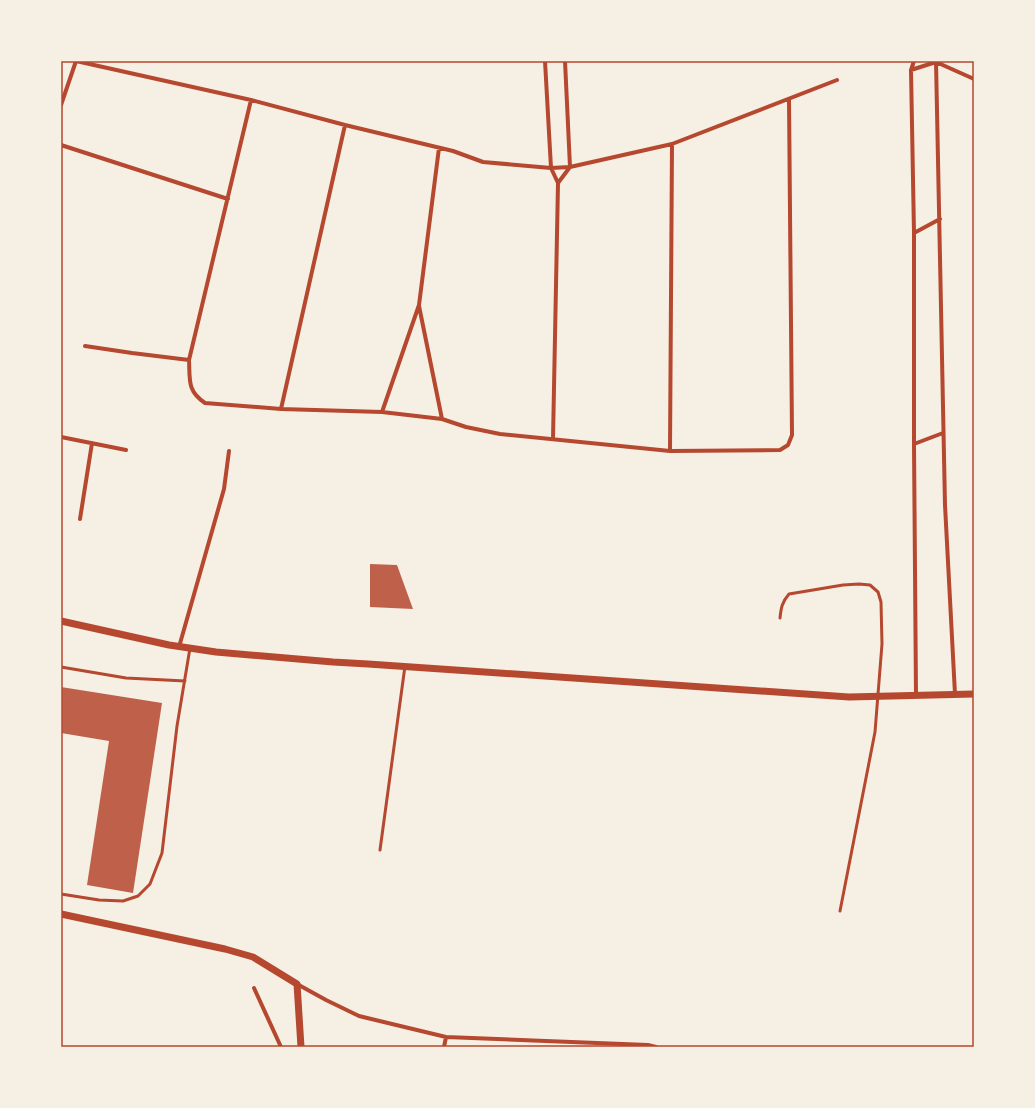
<svg xmlns="http://www.w3.org/2000/svg" width="1035" height="1108" viewBox="0 0 1035 1108" font-family="Helvetica,sans-serif">
	<style>
		.building { fill: #bf614a }
		.lines { fill: none; stroke-linecap: round; stroke-linejoin: round }
		.service { stroke: #b5482f; stroke-width: 3 }
		.minor { stroke: #b5482f; stroke-width: 4 }
		.tertiary { stroke: #b5482f; stroke-width: 7 }
		.neatline { fill: none; stroke: #b5482f; stroke-width: 1.5 }
	</style>
	<rect width="100%" height="100%" fill="#f6efe4"/>
	<path class="building" d="M 370,564 L 397,565 L 413,609 L 370,607 Z
		M 61,687 L 162,703 L 133,893 L 87,885 L 109,741 L 61,733 Z"/>
	<g class="lines">
		<path class="service" d="M 780,618 C 781,608 782,602 789,594 L 843,585 L 859,584 L 870,585 L 878,592 L 881,602 L 882,644 L 875,732 L 840,911
			M 61,667 L 126,678 L 185,681
			M 380,850 L 405,666
			M 61,894 L 99,900 L 123,901 L 138,896 L 150,884 L 162,853 L 177,726 L 190,648"/>
		<path class="minor" d="M 76,61 L 251,100 L 345,125 L 453,151 L 483,162 L 551,168 L 570,167 L 672,144 L 837,80
			M 545,61 L 551,168 L 558,183 L 553,439
			M 914,61 L 911,70 L 914,233 L 914,444 L 916,695
			M 936,61 L 945,505 L 955,694
			M 911,70 L 936,62 L 974,79
			M 251,100 L 189,360 C 190,380 187,391 205,403 L 281,409 L 382,412 L 442,419 L 466,427 L 500,434 L 670,451 L 780,450 L 788,445 L 792,435 L 789,99
			M 61,105 L 76,61
			M 61,145 L 228,199
			M 558,183 L 570,167 L 565,61
			M 914,233 L 940,219
			M 419,306 L 442,419
			M 85,346 L 132,353 L 189,360
			M 281,409 L 345,125
			M 382,412 L 419,305 L 439,148
			M 61,437 L 126,450
			M 914,444 L 943,433
			M 670,451 L 672,144
			M 80,519 L 92,443
			M 179,647 L 224,489 L 229,451
			M 297,984 L 326,1000 L 359,1016 L 446,1037 L 648,1045 L 656,1047
			M 254,988 L 281,1047
			M 444,1047 L 446,1037"/>
		<path class="tertiary" d="M 61,621 L 169,645 L 216,652 L 333,662 L 368,664 L 849,697 L 974,694
			M 61,914 L 225,949 L 253,957 L 297,984 L 301,1047"/>
	</g>
	<rect width="1035" height="1108" fill="none" stroke="#f6efe4" stroke-width="124"/>
	<rect x="62" y="62" width="911" height="984" class="neatline"/>
</svg>
